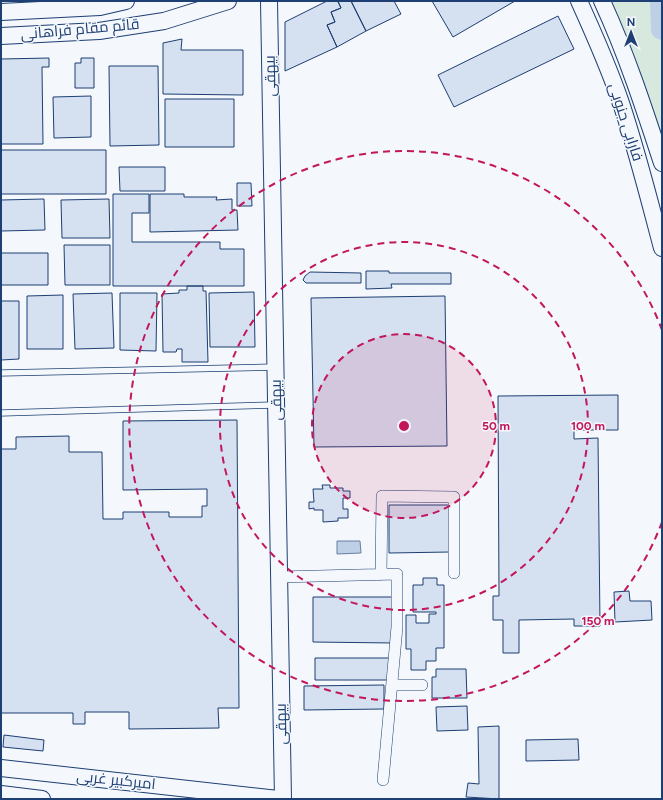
<svg xmlns="http://www.w3.org/2000/svg" width="663" height="800" viewBox="0 0 663 800" font-family="Figtree,Cairo,sans-serif">
	<style>
		.green { fill: #d7e8df; stroke: #687fa3 }
		.water { fill: #bed0e5; stroke: #687fa3 }
		.lines { fill: none; stroke-linecap: round; stroke-linejoin: round }
		.river { stroke: #bed0e5; stroke-width: 22 }
		.building { fill: #d5e0f0; stroke: #1d3f73 }
		.lane-casing { stroke: #1d3f73; stroke-width: 7 }
		.street-casing { stroke: #1d3f73; stroke-width: 12 }
		.secondary-casing { stroke: #1d3f73; stroke-width: 18 }
		.lane { stroke: #f4f7fb; stroke-width: 5.5 }
		.street { stroke: #f4f7fb; stroke-width: 11 }
		.secondary { stroke: #f4f7fb; stroke-width: 16 }
		.ring { fill: none; stroke: #c2185b; stroke-width: 2; stroke-dasharray: 7 5 }
		.labels { text-anchor: middle; dominant-baseline: central; stroke-width: 3; stroke-linejoin: round; paint-order: stroke }
		.street-label { font-size: 15px; fill: #1d3f73; stroke: #f4f7fb }
		.centre { fill: #c2185b; stroke: #f4f7fb; stroke-width: 2 }
		.ring-label { font-size: 12px; text-anchor: middle; font-weight: bold; fill: #c2185b; stroke: #f4f7fb; stroke-width: 3; stroke-linejoin: round; paint-order: stroke }
	</style>
	<rect width="100%" height="100%" fill="#f4f7fb"/>
	<path class="green" d="M 609,1 L 662,1 L 662,143 Z"/>
	<path class="water" d="M 337,541 L 360,541 L 361,553 L 337,554 Z"/>
	<g class="lines">
		<path class="river" d="M 661,1 L 662,29"/>
	</g>
	<path class="building" d="M 327,1 L 338,1 L 341,8 L 331,12 L 335,22 L 327,25 L 337,47 L 285,71 L 285,22 Z
		M 340,1 L 351,1 L 366,31 L 337,47 L 327,25 L 335,22 L 331,12 L 341,8 L 338,2 Z
		M 351,1 L 394,1 L 401,14 L 366,31 Z
		M 432,1 L 515,1 L 453,37 Z
		M 558,16 L 574,49 L 454,107 L 438,75 Z
		M 182,39 L 181,50 L 243,50 L 243,95 L 163,94 L 163,43 Z
		M 49,58 L 49,67 L 42,67 L 43,144 L 1,144 L 1,59 Z
		M 81,58 L 94,58 L 94,88 L 75,88 L 75,63 L 81,63 Z
		M 109,66 L 158,66 L 159,145 L 110,146 Z
		M 91,96 L 91,137 L 54,138 L 53,97 Z
		M 165,99 L 234,99 L 234,147 L 165,147 Z
		M 1,150 L 106,150 L 106,194 L 1,194 Z
		M 119,167 L 165,167 L 165,191 L 120,191 Z
		M 237,183 L 251,183 L 252,206 L 237,206 Z
		M 113,194 L 149,194 L 149,213 L 132,213 L 132,242 L 220,242 L 220,249 L 244,249 L 244,286 L 113,286 Z
		M 150,194 L 184,194 L 184,197 L 217,197 L 216,200 L 232,199 L 232,210 L 237,210 L 238,230 L 150,232 Z
		M 44,199 L 45,230 L 1,231 L 1,200 Z
		M 109,199 L 110,238 L 62,238 L 61,200 Z
		M 64,245 L 110,245 L 110,285 L 65,285 Z
		M 1,253 L 48,253 L 48,285 L 1,285 Z
		M 366,271 L 389,271 L 389,273 L 451,273 L 451,284 L 391,284 L 392,288 L 366,289 Z
		M 310,272 L 361,273 L 361,283 L 306,283 L 303,280 L 305,276 Z
		M 187,286 L 203,286 L 203,291 L 206,291 L 208,362 L 182,362 L 182,349 L 177,349 L 176,352 L 163,352 L 162,294 L 179,293 L 179,290 L 187,290 Z
		M 254,292 L 255,347 L 210,347 L 209,293 Z
		M 112,293 L 114,348 L 75,349 L 73,294 Z
		M 120,293 L 157,293 L 156,351 L 120,350 Z
		M 63,295 L 63,349 L 27,349 L 27,296 Z
		M 445,296 L 447,446 L 314,447 L 311,298 Z
		M 1,301 L 19,301 L 19,359 L 1,360 Z
		M 618,395 L 618,430 L 574,430 L 574,439 L 598,438 L 600,626 L 574,626 L 574,619 L 519,620 L 519,653 L 503,653 L 503,620 L 493,620 L 493,596 L 499,596 L 498,396 Z
		M 237,420 L 239,708 L 218,708 L 219,728 L 129,729 L 129,712 L 85,712 L 85,724 L 73,724 L 73,713 L 1,713 L 1,449 L 16,449 L 16,437 L 69,436 L 69,452 L 102,452 L 103,519 L 123,519 L 123,512 L 169,512 L 169,517 L 202,517 L 202,506 L 207,506 L 207,489 L 123,490 L 123,421 Z
		M 322,485 L 330,485 L 330,488 L 343,488 L 343,491 L 350,491 L 350,498 L 343,498 L 343,509 L 348,509 L 348,518 L 338,518 L 338,521 L 323,522 L 323,510 L 314,510 L 314,508 L 309,509 L 309,502 L 314,502 L 313,489 L 323,489 Z
		M 389,505 L 450,505 L 450,552 L 389,553 Z
		M 423,578 L 437,578 L 437,585 L 444,585 L 444,648 L 436,648 L 436,661 L 426,661 L 426,670 L 411,670 L 411,649 L 406,649 L 406,615 L 416,615 L 416,623 L 429,623 L 429,614 L 436,614 L 436,612 L 413,612 L 413,585 L 423,585 Z
		M 629,591 L 630,601 L 651,601 L 652,620 L 615,622 L 614,592 Z
		M 313,597 L 394,597 L 394,643 L 313,642 Z
		M 315,658 L 389,658 L 389,680 L 315,680 Z
		M 436,669 L 466,669 L 467,698 L 432,698 L 432,677 L 436,677 Z
		M 384,685 L 384,709 L 304,710 L 304,686 Z
		M 467,706 L 468,730 L 437,731 L 436,707 Z
		M 499,726 L 499,799 L 466,797 L 468,783 L 479,784 L 478,727 Z
		M 4,735 L 44,740 L 43,751 L 3,747 Z
		M 578,739 L 579,760 L 526,761 L 526,740 Z"/>
	<g class="lines">
		<defs>
			<path id="lane" d="M 1,373 L 275,367
				M 1,413 L 275,405"/>
			<path id="street" d="M 381,575 L 382,496 L 454,497 L 454,573
				M 279,577 L 397,574 L 397,627 L 383,780
				M 392,685 L 422,685"/>
			<path id="secondary" d="M 269,1 L 283,799
				M 579,1 C 594,34 609,68 621,103 C 637,151 649,199 662,248
				M 602,1 C 626,53 644,108 662,163
				M 1,12 L 100,7 L 126,1
				M 1,36 L 99,31 L 164,21 L 228,1
				M 1,768 L 278,799
				M 1,794 L 42,799"/>
		</defs>
		<use href="#lane" class="lane-casing"/>
		<use href="#street" class="street-casing"/>
		<use href="#secondary" class="secondary-casing"/>
		<use href="#lane" class="lane"/>
		<use href="#street" class="street"/>
		<use href="#secondary" class="secondary"/>
	</g>
	<circle cx="404" cy="426" r="92" fill="#c2185b" fill-opacity=".12"/>
	<g class="ring">
		<circle cx="404" cy="426" r="92"/>
		<circle cx="404" cy="426" r="184"/>
		<path d="M662 522A275 275 0 1 1 662 330"/>
	</g>
	<g class="labels">
		<g class="street-label">
			<text transform="translate(80 29) rotate(-5)">قائم مقام فراهانی</text>
			<text transform="translate(270 76) rotate(-91)">بیهقی</text>
			<text transform="translate(626 122) rotate(72)">فارابی جنوبی</text>
			<text transform="translate(276 400) rotate(-91)">بیهقی</text>
			<text transform="translate(281 724) rotate(-91)">بیهقی</text>
			<text transform="translate(116 780) rotate(6)">امیرکبیر غربی</text>
		</g>
	</g>
	<circle cx="404" cy="426" r="6" class="centre"/>
	<g class="ring-label">
		<text x="496" y="430">50 m</text>
		<text x="588" y="430">100 m</text>
		<text x="598" y="625">150 m</text>
	</g>
	<rect width="663" height="800" fill="none" stroke="#1d3f73" stroke-width="4"/>
	<g transform="translate(631 32)" stroke="#f4f7fb" stroke-width="3" paint-order="stroke">
	<path d="M0-3L7 15L0 10L-7 15Z" fill="#1d3f73"/>
	<text y="-6" font-size="11" font-weight="bold" text-anchor="middle" fill="#1d3f73">N</text>
	</g>
</svg>
